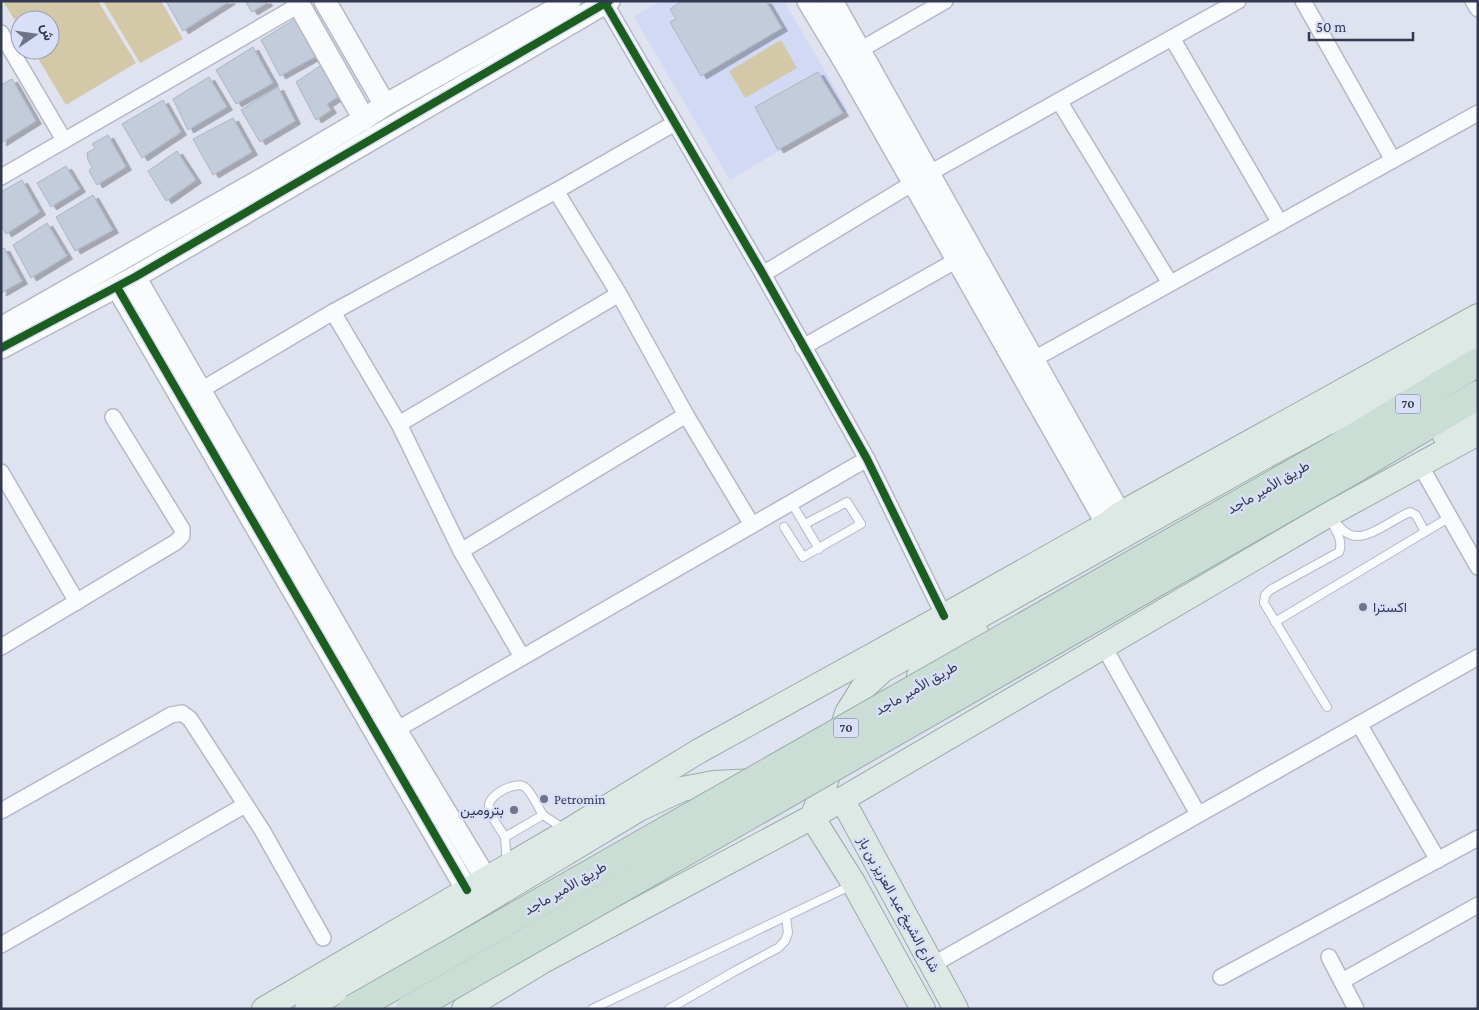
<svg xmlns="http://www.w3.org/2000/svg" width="1479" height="1010" font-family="'Crimson Pro',Vazirmatn,serif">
<defs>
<filter id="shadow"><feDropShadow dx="5.5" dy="3" stdDeviation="0" flood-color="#0004"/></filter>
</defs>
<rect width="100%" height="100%" fill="#dfe2ef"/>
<polygon fill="#d2d9f4" points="660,1 784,1 848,110 730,180 634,17"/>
<g fill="#d3c9a9">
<polygon points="3,1 98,1 136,63 66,105 33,50 50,50 50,20 20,20 20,29"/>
<polygon points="103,1 161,1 183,39 140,63"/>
<polygon points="781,40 797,68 745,98 729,71"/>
</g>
<g fill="#c3ccdb" stroke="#abb5c4" filter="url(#shadow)">
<polygon points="166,1 230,1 183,31"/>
<polygon points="245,1 266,1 267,3 252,12"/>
<polygon points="682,1 766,1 782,28 701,76 670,22 676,19 670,9"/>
<polygon points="297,18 320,54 280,76 261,40"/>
<polygon points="253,47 273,83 236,104 216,70"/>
<polygon points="326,62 342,94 327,104 331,110 316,120 296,82"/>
<polygon points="818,72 843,113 778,150 755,107"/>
<polygon points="209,77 227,107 188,130 173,99"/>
<polygon points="12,79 36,121 1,143 1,85"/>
<polygon points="278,87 295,121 260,142 241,110"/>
<polygon points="163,100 181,132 142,158 122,124"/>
<polygon points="233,118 252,152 213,175 193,139"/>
<polygon points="108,135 126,167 97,185 89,171 92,167 88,160 87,153 95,148 92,144"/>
<polygon points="177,151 196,180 166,201 148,171"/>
<polygon points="66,166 80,189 51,207 37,183"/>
<polygon points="22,180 40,212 6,234 1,225 1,192"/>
<polygon points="93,195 113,230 75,251 56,217"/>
<polygon points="47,223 67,256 31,278 13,245"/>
<polygon points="4,248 22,281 1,293 1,249"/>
</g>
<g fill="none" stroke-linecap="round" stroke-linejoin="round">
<g stroke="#b4b8c8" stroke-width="10">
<g id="lane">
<polyline points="791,502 819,549"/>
<path d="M 1333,520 C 1338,525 1344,533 1351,535 C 1368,541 1394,518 1410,512 L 1416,515 L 1425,532"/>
<polyline points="784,527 803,557 861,524 847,502 805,524"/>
<polyline points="1275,622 1450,517"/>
<path d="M 1327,707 L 1264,603 L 1265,595 L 1270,590 L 1339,552 C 1344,540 1334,528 1329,517"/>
<path d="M 505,837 C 500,828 489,816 489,805 C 489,795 517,779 526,788 C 533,795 538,807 543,815"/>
<polyline points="507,864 505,837 543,815 564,829"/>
<polyline points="592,1009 852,885"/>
<polyline points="669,1009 735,971 778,948 785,941 788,933 786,917"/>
</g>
</g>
<g stroke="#b4b8c8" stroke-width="18">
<g id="street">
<polyline points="1303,1 1393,160"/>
<polyline points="1473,1 1478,9"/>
<polyline points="605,3 763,274 867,459 944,616"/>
<polyline points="1,33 64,140"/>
<polyline points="1172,38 1280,223"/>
<polyline points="854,56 860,50 945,1"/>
<polyline points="1059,101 1170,283"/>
<polyline points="928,174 1238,1"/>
<polyline points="1,177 299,5"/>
<polyline points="556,191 619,294 686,415 752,525"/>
<polyline points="763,274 913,183"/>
<polyline points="333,312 399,424 461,551 522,657"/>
<polyline points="803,347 957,260"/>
<polyline points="1034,359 1478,113"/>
<polyline points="201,390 333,312 556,191 675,123"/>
<polyline points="399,424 619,294"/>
<polyline points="1420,465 1478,567"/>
<polyline points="1,472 77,602"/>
<polyline points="461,551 686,415"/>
<polyline points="1,647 176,542 182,536 182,529 113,417"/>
<polyline points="1104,647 1198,814"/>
<polyline points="1359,724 1438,860"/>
<polyline points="396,730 867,459"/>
<polyline points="1,811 171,715 182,713 190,719 262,830 323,938"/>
<polyline points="1,945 245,805"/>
<polyline points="1329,957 1356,1009"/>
<polyline points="932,965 1478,657"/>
<polyline points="1221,977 1478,838"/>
<polyline points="1342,981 1478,905"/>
</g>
</g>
<g stroke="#b4b8c8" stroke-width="24">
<g id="secondary">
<polyline points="297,1 364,119"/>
<polyline points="325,1 385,105"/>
<polyline points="808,1 846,64 1107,524"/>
<polyline points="832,1 1120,514"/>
<polyline points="135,277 396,730 486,879"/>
<polyline points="117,287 467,890"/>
<polyline points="1,328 264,178 364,119 385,105 570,1"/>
<polyline points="1,348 135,277 609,1"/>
</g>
</g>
<g stroke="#99ada9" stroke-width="26">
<g id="primary">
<polyline points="1445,436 1478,413"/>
<polyline points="919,676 976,632"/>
<polyline points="842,799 956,1009"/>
<polyline points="812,817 823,791 847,713 862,689 883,670 1271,453 1478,343"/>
<polyline points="812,817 854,884 923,1009"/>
<polyline points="264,1009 568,831 699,751 944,616 1107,524 1120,514 1478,316"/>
<polyline points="307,1009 639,809 682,789 714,783 755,781"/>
<polyline points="464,1009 543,961 812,817 1328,515 1478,433"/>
</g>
</g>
<g stroke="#99ada9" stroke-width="30">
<g id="highway">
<polyline points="1339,447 1478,362"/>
<polyline points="1354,469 1478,395"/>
</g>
</g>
<use href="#lane" stroke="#fafbfd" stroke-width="8"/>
<use href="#street" stroke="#fafbfd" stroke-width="15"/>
<use href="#secondary" stroke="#fafbfd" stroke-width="21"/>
<use href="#primary" stroke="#dee9e5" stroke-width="24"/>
<use href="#highway" stroke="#cbded6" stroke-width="28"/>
<g stroke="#99ada9" stroke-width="30" stroke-linecap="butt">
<g id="highway-bridge">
<polyline points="353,1009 1339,447"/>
<polyline points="410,1009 1354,469"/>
</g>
</g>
<use href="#highway-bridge" stroke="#cbded6" stroke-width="28"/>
<g stroke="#d8dff6" stroke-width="11">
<g id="cycleway">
<polyline points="605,3 763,274 867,459 944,616"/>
<polyline points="117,287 467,890"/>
<polyline points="1,348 135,277 609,1"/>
</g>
</g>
<use href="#cycleway" stroke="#1b5e20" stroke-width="8"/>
</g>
<g fill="#6f7488" stroke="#d8dff6" stroke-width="2">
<circle cx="1363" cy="607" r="5"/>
<circle cx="544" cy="799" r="5"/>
<circle cx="514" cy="810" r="5"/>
</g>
<g text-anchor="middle" stroke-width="5" stroke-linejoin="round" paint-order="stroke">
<g fill="#d8dff6" stroke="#646b82" stroke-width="1">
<rect x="1395.5" y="394.5" width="25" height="19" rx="4"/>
<rect x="833.5" y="718.5" width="25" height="19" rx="4"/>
</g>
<g font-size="12" font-weight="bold" fill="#333950">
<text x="1408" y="408">70</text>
<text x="846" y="732">70</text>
</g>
<g font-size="14" fill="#333950" stroke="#d8dff6">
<text transform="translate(1268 487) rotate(-30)" y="5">طريق الأمير ماجد</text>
<text transform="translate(916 688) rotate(-30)" y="5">طريق الأمير ماجد</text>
<text transform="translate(565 888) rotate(-30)" y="5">طريق الأمير ماجد</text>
<text transform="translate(899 904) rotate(61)" y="5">شارع الشيخ عبد العزيز بن باز</text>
</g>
<g font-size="14" fill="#333950" stroke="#d8dff6" text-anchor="start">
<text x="1373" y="612">اكسترا</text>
<text x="554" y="804">Petromin</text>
<text x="504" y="815" text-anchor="end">بترومين</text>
</g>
</g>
<rect width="1479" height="1010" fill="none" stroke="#333950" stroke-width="5"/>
<g transform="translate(35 35) rotate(77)"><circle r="24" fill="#d8dff6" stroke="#969db4"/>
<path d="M0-4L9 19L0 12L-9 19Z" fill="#6f7488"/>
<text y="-8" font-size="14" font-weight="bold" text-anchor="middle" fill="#333950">ش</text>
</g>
<path d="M1309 32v8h104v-8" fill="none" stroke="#333950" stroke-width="2.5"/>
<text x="1316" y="32" font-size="15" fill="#333950" stroke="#d8dff6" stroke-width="4" paint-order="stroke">50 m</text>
</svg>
